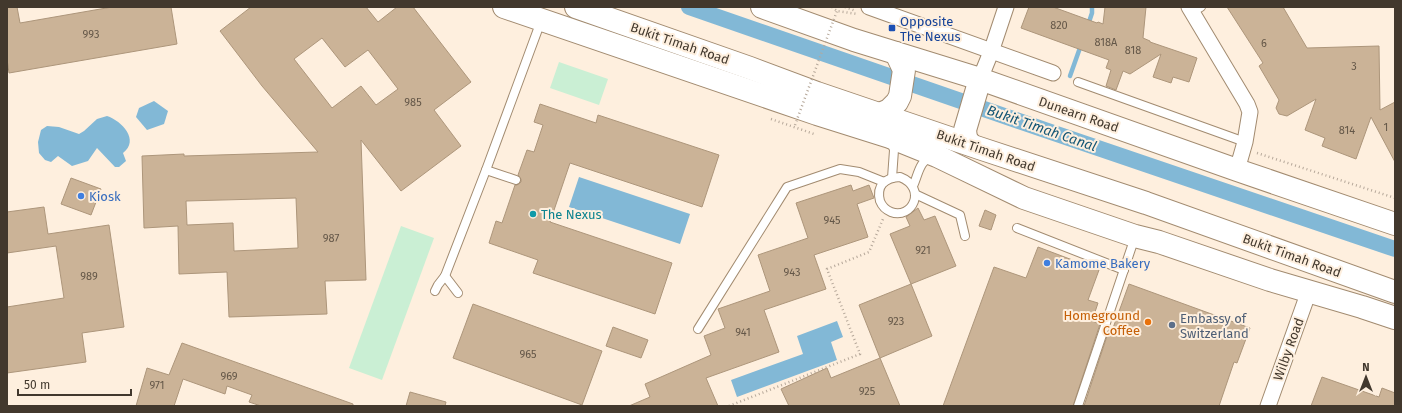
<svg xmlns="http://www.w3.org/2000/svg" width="1402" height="413" font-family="'Fira Sans',sans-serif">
<rect width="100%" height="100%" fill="#feefde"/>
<g fill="#caefd4">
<polygon points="559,62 608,79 599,105 550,88"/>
<polygon points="401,226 434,238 382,380 349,368"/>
</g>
<g fill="#82b8d6">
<polygon points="154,101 168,111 164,124 147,130 136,117 139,108"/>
<path d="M 107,116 C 122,121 140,140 123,153 L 126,161 L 119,167 L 115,167 L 97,148 L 88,161 L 72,166 L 58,156 L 51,162 L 45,160 L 39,153 L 38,142 L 41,130 L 47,126 L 59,127 L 79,134 L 84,131 L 97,119 Z"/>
<polygon points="579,177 690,214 680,244 569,207"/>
<polygon points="837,321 843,337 831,342 837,360 737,397 731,380 803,354 797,336"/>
</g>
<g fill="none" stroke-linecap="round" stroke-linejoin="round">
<g stroke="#82b8d6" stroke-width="4.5">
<polyline points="1088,25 1092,13 1092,7"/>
<polyline points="1070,76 1081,45"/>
</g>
<polyline stroke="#82b8d6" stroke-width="16" points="689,7 1045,130 1395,249"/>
</g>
<g fill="#cbb397" stroke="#ad967b" fill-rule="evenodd">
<polygon points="7,7 17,7 20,23 112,7 171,7 177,44 9,73 7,59"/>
<path d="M 251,7 L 366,7 L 378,22 L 397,7 L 413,7 L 471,82 L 434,110 L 461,146 L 401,191 L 361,140 L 366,280 L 325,281 L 327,314 L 229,317 L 227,272 L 179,274 L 178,226 L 144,228 L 142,156 L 184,154 L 184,156 L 318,152 L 262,86 L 220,31 ZM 322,38 L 345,67 L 368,50 L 398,89 L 376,105 L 361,86 L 332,108 L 294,59 ZM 296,198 L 298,248 L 234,251 L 233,223 L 187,225 L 186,201 Z"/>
<polygon points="1029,7 1053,7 1097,23 1098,22 1103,24 1105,7 1146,7 1143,38 1150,41 1150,42 1197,58 1189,82 1173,77 1171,83 1153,77 1161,54 1130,74 1123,71 1116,90 1106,86 1111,70 1106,68 1109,60 1021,28"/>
<polygon points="1227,7 1283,7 1307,48 1379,46 1380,110 1395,102 1395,162 1371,117 1356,159 1322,146 1325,138 1305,130 1316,99 1287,116 1279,114 1276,108 1279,100 1259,66 1263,63"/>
<polygon points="540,104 596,123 598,115 719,155 702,207 570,163 550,222 672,263 655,314 533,273 538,260 489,243 496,221 502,223 515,185 517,185 521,182 521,179 518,175 527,150 534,152 543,125 534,122"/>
<polygon points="71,178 101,189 91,215 61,204"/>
<polygon points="851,185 853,191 869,185 874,198 857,204 868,237 814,255 826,289 764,310 779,352 706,378 718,406 629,406 650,397 645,384 711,355 704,336 725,328 718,309 770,291 758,255 808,238 796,203"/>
<polygon points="44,207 48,234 109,225 124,327 82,333 86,362 7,373 7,307 64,298 56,246 7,253 7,212"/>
<polygon points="918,208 924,220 935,216 956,266 911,284 890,234 910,226 906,217"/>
<polygon points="985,210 996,215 991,230 979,226"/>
<polygon points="1038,247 1099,270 1088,300 1098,303 1092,321 1100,324 1073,406 943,406 994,267 1026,278"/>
<polygon points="911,284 932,336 880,358 859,305"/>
<polygon points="1129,284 1250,328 1237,363 1234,362 1219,406 1084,406 1110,327 1113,328"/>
<polygon points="473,304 602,351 582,405 453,358"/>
<polygon points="613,327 648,340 641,358 606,346"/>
<polygon points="182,343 353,404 353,406 261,406 249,402 252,395 227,386 225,394 183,379 174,406 136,406 147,368 169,375"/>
<polygon points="880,358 900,406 789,406 781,389 827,368 831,378"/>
<polygon points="1322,377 1379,397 1382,388 1395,393 1395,406 1311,406"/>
<polygon points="410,392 446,402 445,406 406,406"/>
</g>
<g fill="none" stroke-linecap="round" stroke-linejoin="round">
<g stroke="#a28b70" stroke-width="10">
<g id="lane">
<polyline points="1192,12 1201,7"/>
<polyline points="1078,82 1245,142"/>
<polyline points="891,141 894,150 892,178"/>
<polyline points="486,170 516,180"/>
<path d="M 900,177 C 928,188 912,220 891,212 C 886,210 882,206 880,201 C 876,185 885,178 900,177 Z"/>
<path d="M 913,186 C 918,176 919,160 932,157"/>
<polyline points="915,194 960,215 965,236"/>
<polyline points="1017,228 1124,270"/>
<polyline points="445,276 458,293"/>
<polyline points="435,291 438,285 445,276 486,170 541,21"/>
<polyline points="698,329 787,187 840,169 859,172 884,182"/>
<polyline points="1078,406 1135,237"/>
</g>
</g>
<g stroke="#a28b70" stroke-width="17">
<g id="street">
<polyline points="869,7 1053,73"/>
<polyline points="1189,7 1247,104 1250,112 1245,142 1237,170"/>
<polyline points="980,79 991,52 1006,7"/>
<polyline points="1268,406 1309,291"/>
</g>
</g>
<g stroke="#a28b70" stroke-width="24">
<g id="highway">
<polyline points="504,7 817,114 890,137 937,156 1024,198 1135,236 1159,242 1270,280 1362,307 1395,318"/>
<polyline points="576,7 750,68 817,93 979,148 1146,203 1395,292"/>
<polyline points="762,7 854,40 980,79 1237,170 1395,224"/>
<polyline points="880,114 889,110 897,102 900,96 904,70 896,53"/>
<polyline points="970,144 966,138 965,130 980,79"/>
</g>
</g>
<g stroke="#b6a89a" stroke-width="2.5" stroke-dasharray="1 3" stroke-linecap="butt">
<polyline points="832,7 837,11 857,14"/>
<polyline points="845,7 856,11"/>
<polyline points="771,119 814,134"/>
<polyline points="1257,153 1395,198"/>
<polyline points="729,406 860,354 827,269 869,252 883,219"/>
</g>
<use href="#lane" stroke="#fff" stroke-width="8"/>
<use href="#street" stroke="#fff" stroke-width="15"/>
<use href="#highway" stroke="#fff" stroke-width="22"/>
<polyline stroke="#b6a89a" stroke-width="2.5" stroke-dasharray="1 3" stroke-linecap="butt" points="795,125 837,11"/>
</g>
<rect fill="#1a4fb4" stroke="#feefde" stroke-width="1.5" x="888" y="24" width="8" height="8" rx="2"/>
<g fill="#3f7fe0" stroke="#feefde" stroke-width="1.5">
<circle cx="81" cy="196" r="4"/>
<circle cx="1047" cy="263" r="4"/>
</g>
<circle fill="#0f9aa8" stroke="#feefde" stroke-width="1.5" cx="533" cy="214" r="4"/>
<circle fill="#e8710a" stroke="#feefde" stroke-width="1.5" cx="1148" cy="322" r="4"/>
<circle fill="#5c6f8a" stroke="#feefde" stroke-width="1.5" cx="1172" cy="325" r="4"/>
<g text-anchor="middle" stroke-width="4" stroke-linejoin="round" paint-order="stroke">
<g font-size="11" fill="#645748">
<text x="1059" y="29">820</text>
<text x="91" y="38">993</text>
<text x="1106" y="46">818A</text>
<text x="1264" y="47">6</text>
<text x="1133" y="54">818</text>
<text x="1354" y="70">3</text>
<text x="413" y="106">985</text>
<text x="1386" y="131">1</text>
<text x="1347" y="134">814</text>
<text x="832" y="224">945</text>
<text x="331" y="242">987</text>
<text x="923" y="254">921</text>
<text x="792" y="276">943</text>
<text x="89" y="280">989</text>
<text x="896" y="325">923</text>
<text x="743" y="336">941</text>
<text x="528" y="358">965</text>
<text x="229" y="380">969</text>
<text x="157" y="389">971</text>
<text x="867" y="395">925</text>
</g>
<g font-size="13" fill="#164399" stroke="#feefde" text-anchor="start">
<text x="900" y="26">Opposite<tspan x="900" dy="15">The Nexus</tspan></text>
</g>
<g font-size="13" fill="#42382d" stroke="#feefde">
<text transform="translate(680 43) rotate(19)" y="5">Bukit Timah Road</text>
<text transform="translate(1079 114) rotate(19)" y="5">Dunearn Road</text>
<text transform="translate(986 150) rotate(19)" y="5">Bukit Timah Road</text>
<text transform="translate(1292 255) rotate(20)" y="5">Bukit Timah Road</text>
<text transform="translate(1288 349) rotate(-70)" y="5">Wilby Road</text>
</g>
<g font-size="13" fill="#366cbe" stroke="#feefde" text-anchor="start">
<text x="89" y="201">Kiosk</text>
<text x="1055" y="268">Kamome Bakery</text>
</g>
<g font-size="13" fill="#0d838f" stroke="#feefde" text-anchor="start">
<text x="541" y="219">The Nexus</text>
</g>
<g font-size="13" fill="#c56008" stroke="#feefde" text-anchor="end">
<text x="1140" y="320">Homeground<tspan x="1140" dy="15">Coffee</tspan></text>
</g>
<g font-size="13" fill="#4e5e75" stroke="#feefde" text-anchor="start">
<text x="1180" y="323">Embassy of<tspan x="1180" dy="15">Switzerland</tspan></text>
</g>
<g font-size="14" font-style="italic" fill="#135675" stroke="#feefde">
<text transform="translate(1042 128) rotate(19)" y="5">Bukit Timah Canal</text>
</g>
</g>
<rect width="1402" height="413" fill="none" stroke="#42382d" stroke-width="16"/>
<g transform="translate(1366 377)" stroke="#feefde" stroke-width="3" paint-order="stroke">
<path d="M0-3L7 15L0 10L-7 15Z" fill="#42382d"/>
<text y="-6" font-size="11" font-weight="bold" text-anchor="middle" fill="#42382d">N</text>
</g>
<path d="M18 389v6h113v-6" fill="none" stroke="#42382d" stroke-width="2"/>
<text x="24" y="389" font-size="12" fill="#42382d" stroke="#feefde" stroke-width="3" paint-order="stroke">50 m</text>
</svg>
